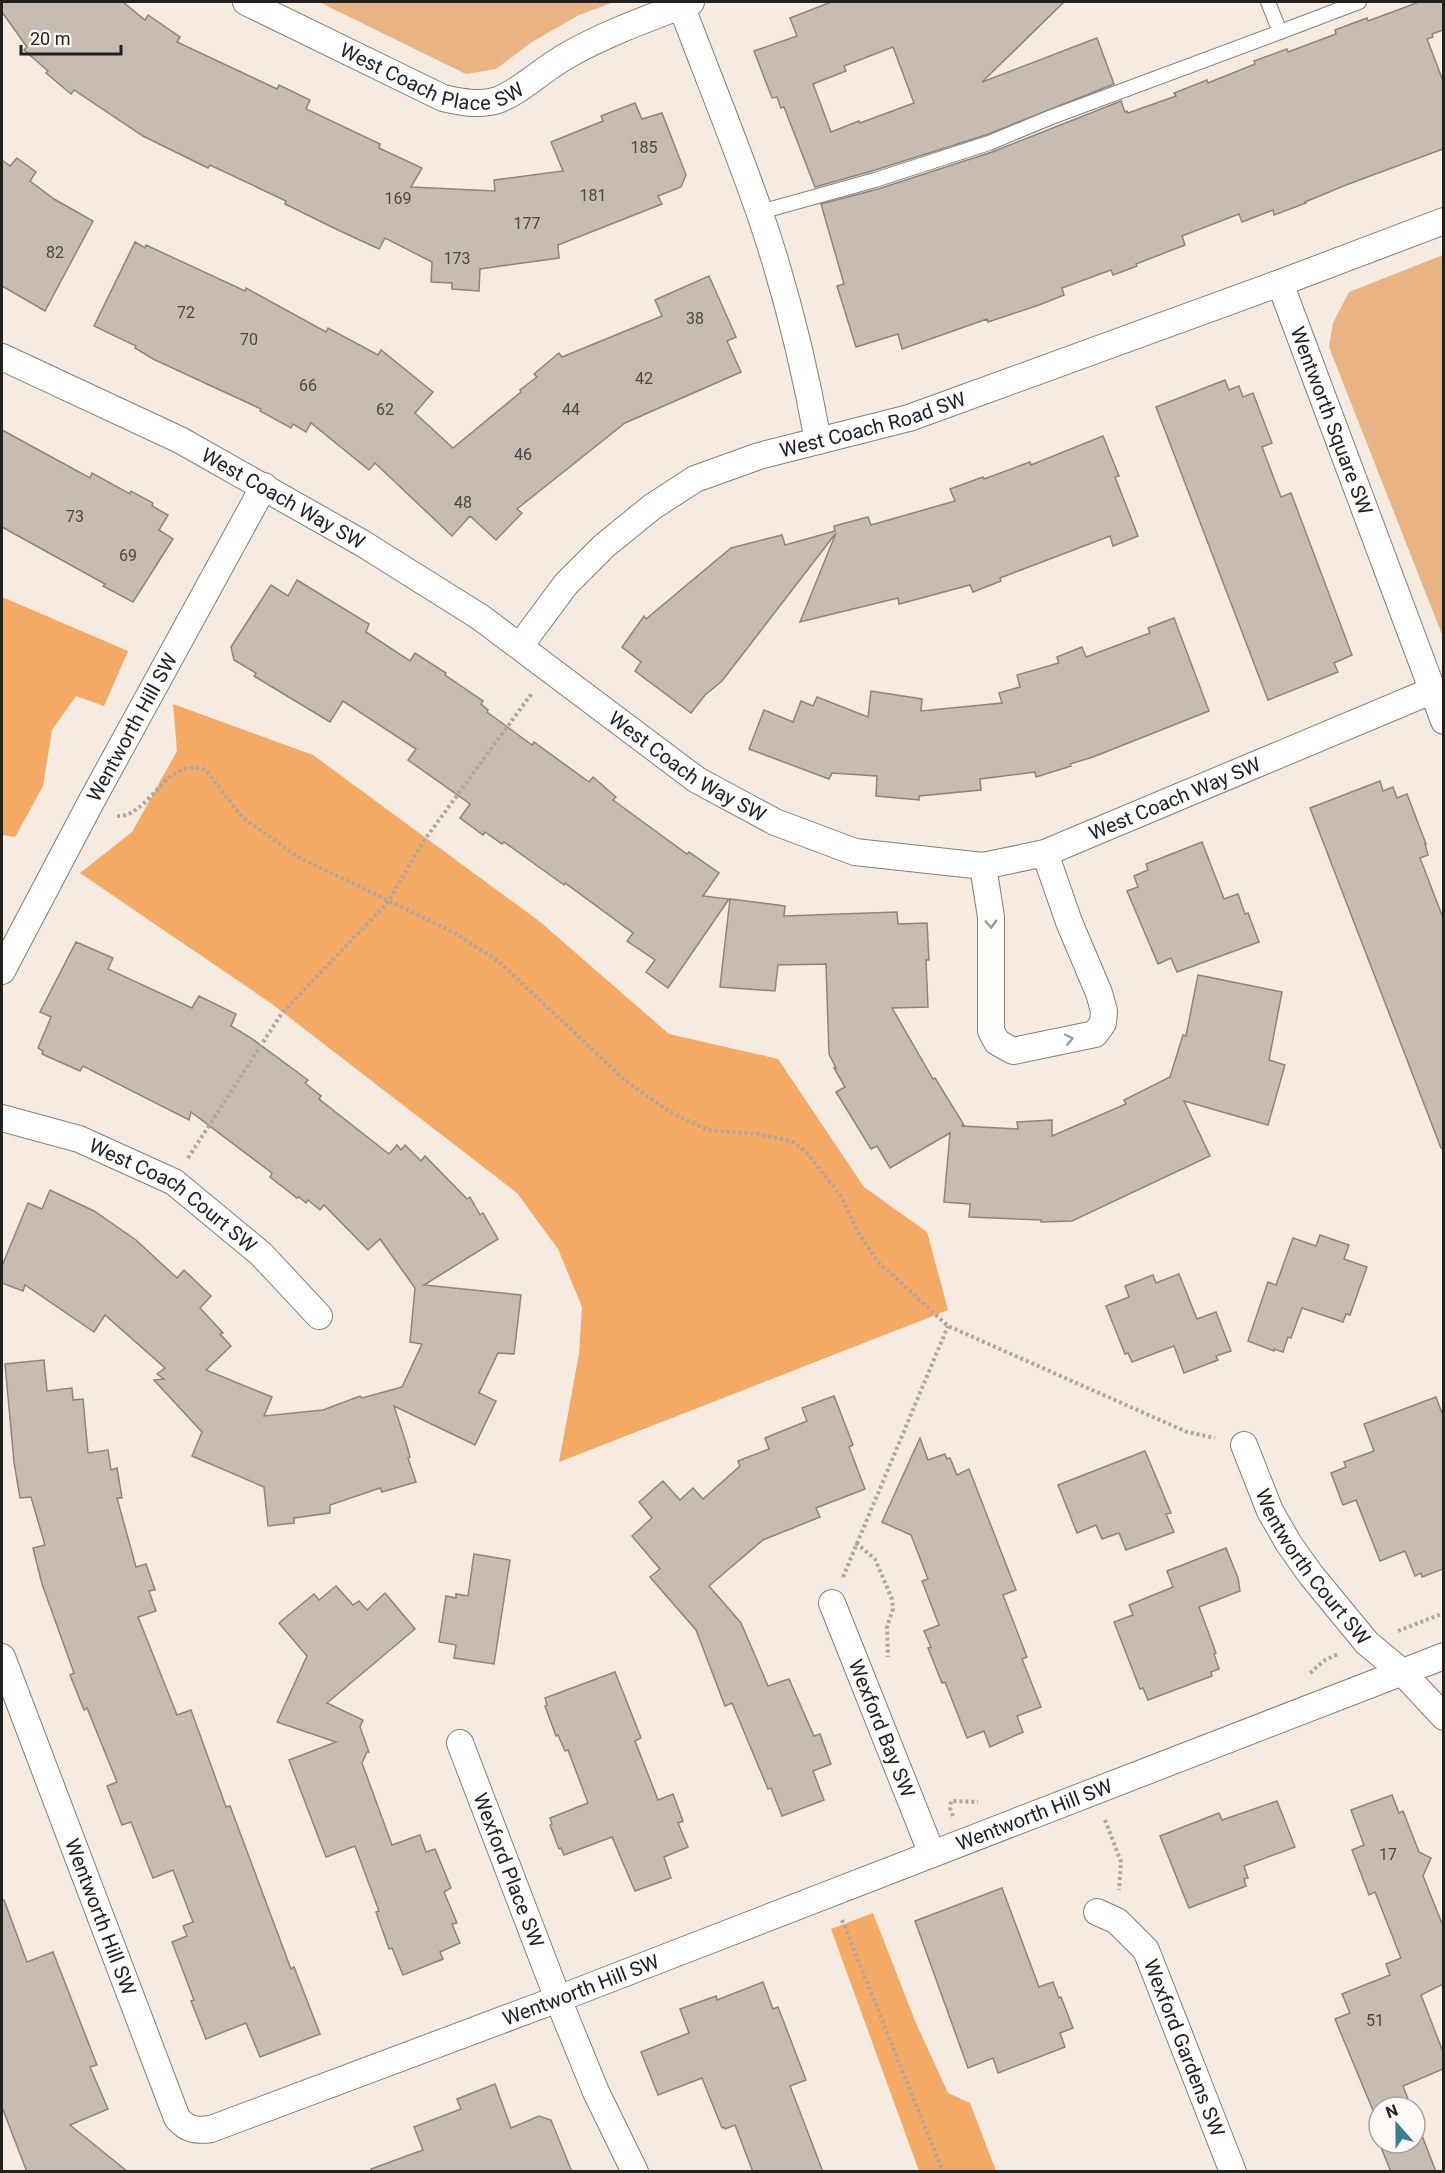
<svg xmlns="http://www.w3.org/2000/svg" width="1445" height="2173" font-family="Roboto,sans-serif">
<rect width="100%" height="100%" fill="#f6ebe1"/>
<g fill="#eab383">
<polygon points="319,2 614,2 579,15 532,42 496,69 466,74"/>
<polygon points="1443,255 1443,637 1329,347 1333,323 1349,292"/>
</g>
<g fill="#f4a964">
<polygon points="2,597 128,651 104,706 76,696 52,730 43,786 15,837 2,835"/>
<polygon points="173,704 313,755 539,921 669,1034 778,1059 864,1187 927,1232 948,1310 559,1462 579,1354 582,1307 558,1249 517,1193 272,1004 80,873 132,832 177,751"/>
<polygon points="873,1913 915,2021 948,2093 970,2103 996,2171 919,2171 831,1929"/>
</g>
<g fill="#c7bcb2" stroke="#8f847b" stroke-width="1.5" fill-rule="evenodd">
<polygon points="2,2 123,2 145,20 148,15 180,37 177,42 277,89 279,85 310,100 306,109 380,144 379,148 422,168 411,187 495,191 494,180 563,171 551,142 603,121 601,116 635,103 642,119 662,113 686,175 681,187 658,196 662,204 558,245 559,258 480,269 479,291 452,289 452,283 431,282 432,262 385,238 379,249 338,230 285,204 286,201 210,165 208,168 143,136 74,90 71,94 46,73 48,71 24,50 27,47 2,12"/>
<path d="M 831,2 L 1064,2 L 982,82 L 1097,38 L 1114,84 L 986,135 L 872,171 L 815,187 L 784,107 L 781,108 L 777,97 L 772,98 L 754,51 L 797,36 L 790,18 ZM 893,47 L 914,103 L 860,123 L 859,121 L 831,132 L 813,84 L 846,71 L 844,66 Z"/>
<polygon points="1419,2 1443,2 1443,30 1432,34 1433,37 1427,39 1443,81 1443,149 1346,185 1305,202 1306,203 1274,215 1273,210 1242,222 1239,214 1182,236 1185,245 1136,264 1137,266 1113,275 1111,270 1062,288 1064,295 1039,305 988,322 987,319 902,349 898,334 856,347 837,286 844,284 821,204 878,189 992,152 1121,101 1125,112 1127,111 1128,113 1176,96 1174,93 1207,80 1208,83 1255,64 1254,61 1287,49 1288,52 1336,34 1335,30 1367,18 1368,21"/>
<polygon points="17,158 36,172 30,181 54,199 93,221 45,311 2,286 2,160 10,166"/>
<polygon points="135,242 145,248 146,245 245,291 246,288 326,332 328,328 378,355 381,350 433,392 415,413 453,448 521,392 520,390 537,377 534,374 559,353 562,357 662,316 655,300 709,276 736,337 727,341 741,372 625,423 517,509 522,513 496,540 470,516 452,536 375,463 369,470 311,423 306,432 293,424 291,428 260,411 261,409 153,359 135,348 136,346 94,326"/>
<polygon points="1225,380 1229,390 1239,386 1243,397 1253,393 1272,443 1262,447 1281,497 1291,493 1352,655 1334,663 1338,672 1268,700 1156,407"/>
<polygon points="2,430 90,478 92,473 130,494 131,491 153,503 152,506 168,515 159,530 173,539 133,602 103,586 105,584 2,527"/>
<polygon points="1103,436 1119,476 1115,477 1138,536 1113,546 1110,536 1000,578 1001,581 973,592 970,585 899,604 898,598 800,622 836,533 722,681 705,695 691,713 635,671 641,662 622,647 644,616 646,619 731,548 782,535 785,545 835,531 834,526 868,517 871,525 955,501 950,489 983,477 984,479 1030,462 1031,465"/>
<polygon points="297,580 369,624 366,632 410,661 415,653 446,673 445,675 483,701 481,704 488,710 487,712 532,745 534,742 589,782 593,777 616,797 613,800 687,854 689,852 719,873 703,896 729,899 668,988 646,972 655,960 627,941 633,933 565,883 564,885 504,842 502,844 485,832 483,835 460,818 470,804 408,760 416,749 343,701 330,722 254,676 256,673 234,660 231,647 271,585 288,596"/>
<polygon points="1174,618 1209,711 1093,757 1070,764 1071,766 1036,777 1035,772 980,779 981,790 919,796 919,800 876,796 877,776 832,773 829,779 749,749 764,710 793,722 801,701 813,706 817,697 868,717 871,691 922,699 921,711 1002,703 999,693 1020,687 1017,675 1059,663 1057,657 1082,647 1086,657 1150,633 1148,628"/>
<polygon points="1380,781 1383,791 1393,787 1397,798 1407,794 1426,844 1425,844 1428,855 1420,858 1443,918 1443,1148 1441,1148 1310,808"/>
<polygon points="1202,842 1224,899 1238,894 1245,914 1248,913 1259,942 1177,972 1171,958 1158,964 1127,891 1138,887 1134,876 1148,870 1146,864"/>
<polygon points="730,899 785,906 784,916 897,912 898,924 927,923 929,960 926,960 928,1007 892,1008 933,1079 935,1078 964,1125 961,1126 1018,1129 1017,1122 1052,1120 1052,1136 1126,1104 1124,1100 1170,1077 1183,1035 1186,1036 1198,975 1282,992 1269,1060 1285,1065 1268,1125 1184,1101 1210,1156 1072,1221 1041,1222 1041,1220 969,1217 970,1204 944,1202 950,1133 890,1168 877,1146 871,1149 836,1092 845,1087 834,1068 836,1068 829,1054 826,964 778,965 775,991 720,987"/>
<polygon points="76,942 113,958 108,969 192,1008 199,996 236,1014 231,1026 251,1038 308,1080 305,1083 321,1096 319,1099 389,1154 397,1145 401,1150 405,1145 421,1161 425,1156 467,1199 470,1197 480,1215 483,1213 498,1239 424,1285 521,1295 514,1354 498,1353 479,1393 496,1401 475,1445 394,1406 407,1446 410,1457 408,1458 416,1482 382,1492 380,1488 330,1505 330,1513 294,1518 294,1523 268,1526 264,1487 192,1456 202,1432 154,1380 164,1379 157,1374 165,1368 105,1315 94,1332 25,1285 23,1291 2,1283 2,1266 28,1203 42,1209 50,1190 94,1211 136,1240 177,1278 184,1270 211,1296 200,1308 223,1333 220,1334 231,1346 206,1370 272,1397 264,1416 323,1410 360,1396 362,1398 402,1387 422,1344 410,1342 415,1288 380,1239 368,1250 324,1205 320,1210 308,1200 306,1203 299,1197 297,1198 270,1177 272,1173 191,1112 189,1120 83,1066 80,1071 42,1054 43,1051 38,1048 51,1017 40,1012"/>
<polygon points="1320,1235 1349,1245 1344,1259 1367,1267 1350,1315 1346,1314 1343,1322 1302,1308 1291,1338 1288,1337 1283,1352 1274,1349 1274,1351 1248,1341 1268,1282 1276,1285 1293,1238 1316,1246"/>
<polygon points="1179,1274 1197,1319 1216,1312 1231,1351 1216,1356 1218,1360 1184,1373 1174,1346 1132,1362 1128,1353 1125,1354 1106,1306 1129,1297 1125,1286 1153,1275 1156,1283"/>
<polygon points="44,1360 47,1391 72,1388 73,1400 83,1399 88,1453 108,1450 111,1470 117,1468 122,1498 117,1498 136,1567 146,1564 155,1590 149,1591 156,1611 138,1617 177,1715 191,1710 226,1807 230,1806 291,1969 294,1967 320,2034 260,2057 246,2023 206,2039 191,2001 194,2000 172,1942 187,1936 183,1926 193,1922 173,1870 153,1878 131,1822 122,1825 107,1786 117,1782 87,1708 84,1710 70,1675 74,1673 42,1584 33,1548 45,1545 31,1497 20,1498 14,1462 5,1364"/>
<polygon points="834,1396 853,1445 849,1447 865,1489 816,1508 820,1517 763,1540 709,1586 741,1623 768,1686 789,1679 814,1736 820,1734 831,1764 813,1771 824,1800 782,1816 771,1788 768,1789 732,1703 725,1706 696,1630 650,1577 660,1569 632,1536 652,1518 639,1502 663,1481 680,1500 693,1488 703,1499 740,1466 738,1461 769,1449 765,1438 807,1421 802,1408"/>
<polygon points="1436,1397 1443,1416 1443,1569 1422,1577 1421,1573 1415,1576 1405,1551 1380,1561 1356,1500 1343,1505 1331,1473 1346,1467 1344,1462 1374,1451 1364,1424"/>
<polygon points="920,1438 928,1460 945,1454 947,1459 950,1458 957,1475 969,1469 1016,1590 1003,1595 1027,1657 1022,1659 1041,1707 1017,1716 1023,1732 990,1747 984,1731 967,1738 945,1682 942,1683 928,1648 931,1647 924,1631 939,1625 922,1581 928,1579 911,1535 882,1522"/>
<polygon points="1145,1451 1171,1513 1166,1514 1174,1532 1126,1550 1119,1533 1102,1539 1096,1525 1077,1533 1058,1485"/>
<polygon points="1226,1548 1238,1578 1240,1591 1199,1607 1216,1653 1214,1654 1219,1669 1211,1672 1212,1676 1148,1700 1143,1688 1140,1689 1114,1622 1133,1615 1129,1605 1173,1587 1167,1571"/>
<polygon points="474,1554 510,1560 494,1664 454,1658 456,1645 439,1642 446,1596 456,1598 456,1594 468,1596"/>
<polygon points="336,1586 353,1605 359,1601 367,1610 385,1593 415,1629 327,1703 363,1720 360,1727 369,1752 367,1752 362,1763 392,1845 420,1835 426,1852 435,1849 451,1888 444,1892 457,1923 452,1924 460,1943 440,1952 443,1959 403,1975 392,1948 389,1949 376,1912 379,1911 355,1846 326,1857 289,1760 336,1742 277,1722 307,1656 279,1623 314,1594 319,1600"/>
<polygon points="615,1672 641,1738 635,1741 658,1800 673,1794 683,1821 678,1823 688,1847 664,1857 671,1878 635,1891 612,1837 564,1855 561,1848 559,1849 550,1825 552,1824 550,1818 588,1803 568,1750 565,1751 558,1735 556,1736 545,1706 547,1705 545,1698"/>
<polygon points="1392,1795 1399,1813 1403,1811 1419,1852 1431,1858 1423,1876 1443,1926 1443,1984 1421,1995 1443,2052 1443,2069 1403,2086 1411,2107 1379,2107 1379,2125 1335,2019 1350,2013 1342,1994 1390,1975 1386,1964 1401,1958 1375,1892 1369,1895 1352,1850 1364,1845 1351,1810"/>
<polygon points="1277,1801 1295,1847 1244,1866 1248,1878 1244,1879 1246,1886 1189,1908 1160,1836 1219,1813 1222,1820"/>
<polygon points="1002,1888 1039,1987 1053,1982 1059,1998 1061,1997 1073,2028 1060,2033 1065,2047 998,2073 993,2058 968,2068 915,1921"/>
<polygon points="4,1900 27,1962 53,1952 97,2065 90,2067 108,2109 70,2125 128,2172 27,2172 2,2107 2,1901"/>
<polygon points="763,1982 773,2009 778,2007 806,2080 790,2086 823,2172 753,2172 735,2125 725,2129 724,2127 722,2128 702,2078 658,2095 641,2052 689,2033 680,2009 716,1996 717,2000"/>
<polygon points="495,2084 511,2128 539,2116 551,2120 572,2172 372,2172 371,2169 423,2150 414,2127 461,2109 457,2099"/>
<polygon points="1415,2117 1436,2172 1391,2172 1380,2145 1386,2143 1415,2143"/>
</g>
<g fill="none" stroke-linecap="round" stroke-linejoin="round">
<g stroke="#877d74" stroke-width="16">
<g id="service">
<polyline points="1280,32 1359,2"/>
<polyline points="760,212 875,180 989,143 1049,118 1280,32 1268,2"/>
</g>
</g>
<g stroke="#877d74" stroke-width="28">
<g id="minor">
<path id="s1" d="M 246,2 L 443,98 C 460,102 480,106 498,100 C 523,90 544,68 568,55 C 607,33 649,18 691,2"/>
<path d="M 681,5 C 707,74 735,142 759,211 C 785,286 804,363 818,441"/>
<path id="s2" d="M 1280,283 L 1444,721"/>
<path id="s3" d="M 2,357 L 180,440 L 362,543 L 480,617 L 697,780 L 775,822 L 855,852 L 983,866 L 1045,853 L 1431,691"/>
<path id="s4" d="M 520,646 L 566,584 L 604,546 L 652,507 L 695,479 L 759,456 L 909,418 L 1280,283 L 1444,221"/>
<polyline points="983,866 991,917 991,1031 997,1042 1013,1051 1095,1034 1103,1023 1104,1011 1099,993 1069,922 1045,853"/>
<path id="s5" d="M 2,971 L 91,802 L 264,486"/>
<path id="s6" d="M 2,1118 L 79,1139 L 174,1182 L 261,1254 L 319,1316"/>
<path id="s7" d="M 1244,1445 L 1270,1511 L 1289,1544 L 1311,1575 L 1367,1643 L 1402,1672 L 1444,1717"/>
<path id="s8" d="M 832,1603 L 932,1854"/>
<path id="s9" d="M 2,1657 L 177,2118 C 187,2130 196,2131 211,2129 L 558,1999 L 1444,1656"/>
<path id="s10" d="M 460,1743 L 558,1999 L 596,2092 L 635,2172"/>
<path id="s11" d="M 1097,1912 L 1117,1921 L 1146,1950 L 1233,2172"/>
</g>
</g>
<g stroke="#afa79f" stroke-width="4" stroke-dasharray="3 3" stroke-linecap="butt">
<path d="M 117,816 C 150,818 166,754 206,770 L 242,817 L 298,857 L 453,932 L 498,961 L 626,1081 L 670,1112 L 708,1130 L 759,1134 L 793,1142 L 806,1152 L 841,1196 L 858,1232 L 877,1261 L 948,1326 L 1187,1432 L 1215,1438"/>
<polyline points="188,1158 282,1013 388,902 423,842 532,693"/>
<polyline points="856,1543 875,1559 892,1599 893,1609 887,1627 888,1657"/>
<polyline points="843,1577 948,1326"/>
<polyline points="1398,1631 1444,1613"/>
<polyline points="1310,1673 1325,1660 1338,1654"/>
<polyline points="953,1816 950,1808 951,1801 978,1802"/>
<polyline points="1105,1820 1121,1862 1119,1890"/>
<polyline points="842,1920 943,2172"/>
</g>
<use href="#service" stroke="#fff" stroke-width="14"/>
<use href="#minor" stroke="#fff" stroke-width="26"/>
</g>
<defs><path id="oneway-chevron" d="M-2-3.5L2.5 0L-2 3.5" fill="none" stroke-width="1.6" stroke-linecap="round" stroke-linejoin="round" transform="scale(1.5)"/></defs>
<g stroke="#9c9b99">
<use href="#oneway-chevron" transform="translate(991 924) rotate(87)"/>
<use href="#oneway-chevron" transform="translate(1069 1039) rotate(-12)"/>
</g>
<g text-anchor="middle" stroke-width="4.5" stroke-linejoin="round" paint-order="stroke">
<g font-size="16" fill="#4d4742">
<text x="644" y="153">185</text>
<text x="593" y="201">181</text>
<text x="398" y="204">169</text>
<text x="527" y="229">177</text>
<text x="55" y="258">82</text>
<text x="457" y="264">173</text>
<text x="186" y="318">72</text>
<text x="695" y="324">38</text>
<text x="249" y="345">70</text>
<text x="644" y="384">42</text>
<text x="308" y="391">66</text>
<text x="385" y="415">62</text>
<text x="571" y="415">44</text>
<text x="523" y="460">46</text>
<text x="463" y="508">48</text>
<text x="75" y="522">73</text>
<text x="128" y="561">69</text>
<text x="1388" y="1860">17</text>
<text x="1375" y="2026">51</text>
</g>
<g font-size="20" fill="#24201c" stroke="#fef9f6">
<text dy="7" stroke="none"><textPath href="#s1" startOffset="204">West Coach Place SW</textPath></text>
<text dy="7" stroke="none"><textPath href="#s2" startOffset="147">Wentworth Square SW</textPath></text>
<text dy="7" stroke="none"><textPath href="#s4" startOffset="430">West Coach Road SW</textPath></text>
<text dy="7" stroke="none"><textPath href="#s3" startOffset="315">West Coach Way SW</textPath></text>
<text dy="7" stroke="none"><textPath href="#s5" startOffset="276">Wentworth Hill SW</textPath></text>
<text dy="7" stroke="none"><textPath href="#s3" startOffset="801">West Coach Way SW</textPath></text>
<text dy="7" stroke="none"><textPath href="#s3" startOffset="1323">West Coach Way SW</textPath></text>
<text dy="7" stroke="none"><textPath href="#s6" startOffset="190">West Coach Court SW</textPath></text>
<text dy="7" stroke="none"><textPath href="#s7" startOffset="141">Wentworth Court SW</textPath></text>
<text dy="7" stroke="none"><textPath href="#s8" startOffset="135">Wexford Bay SW</textPath></text>
<text dy="7" stroke="none"><textPath href="#s9" startOffset="1412">Wentworth Hill SW</textPath></text>
<text dy="7" stroke="none"><textPath href="#s10" startOffset="136">Wexford Place SW</textPath></text>
<text dy="7" stroke="none"><textPath href="#s9" startOffset="278">Wentworth Hill SW</textPath></text>
<text dy="7" stroke="none"><textPath href="#s9" startOffset="926">Wentworth Hill SW</textPath></text>
<text dy="7" stroke="none"><textPath href="#s11" startOffset="168">Wexford Gardens SW</textPath></text>
</g>
</g>
<rect width="1445" height="2173" fill="none" stroke="#24201c" stroke-width="6"/>
<g transform="translate(1397 2125) rotate(339)"><circle r="28" fill="#fef9f6" stroke="#a7a29f" stroke-width="1.5"/>
<path d="M0-4.5L10 22L0 15L-10 22Z" fill="#3a7f8c"/>
<text y="-9" font-size="16" font-weight="bold" text-anchor="middle" fill="#24201c">N</text>
</g>
<path d="M21 45v9h100v-9" fill="none" stroke="#24201c" stroke-width="3"/>
<text x="30" y="45" font-size="18" fill="#24201c" stroke="#fef9f6" stroke-width="4.5" paint-order="stroke">20 m</text>
</svg>
